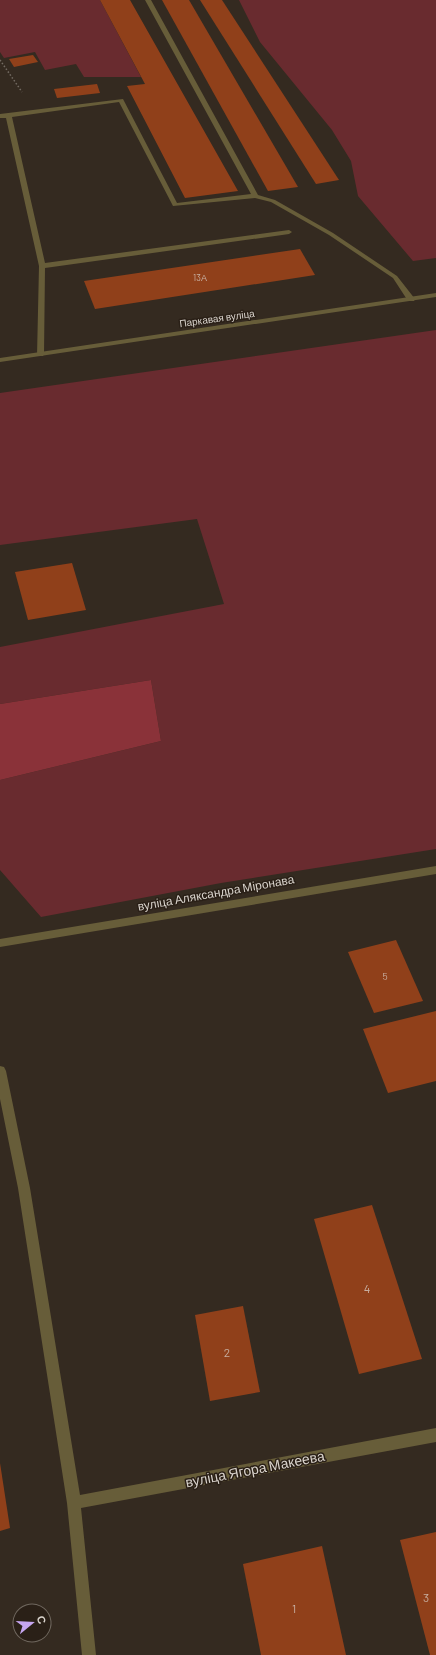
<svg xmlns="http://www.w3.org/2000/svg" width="436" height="1655" font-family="Barlow,sans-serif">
<rect width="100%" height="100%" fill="#342a20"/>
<g fill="#692b2f">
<polygon points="0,0 100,0 141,77 84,77 76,64 45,70 35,52 4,58 0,52"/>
<polygon points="239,0 436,0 436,258 413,261 358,196 351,161 332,130 260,42"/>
<polygon points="436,330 436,849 221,883 41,917 0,870 0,780 161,741 151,680 0,704 0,647 224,604 197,519 0,545 0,393"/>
</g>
<polygon fill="#8a3239" points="151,680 161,741 0,780 0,704"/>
<g fill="#90401a">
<polygon points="100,0 130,0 238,191 185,198 127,86 145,84"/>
<polygon points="162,0 189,0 298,187 268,191"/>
<polygon points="200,0 222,0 339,180 316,184"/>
<polygon points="33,55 38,62 14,67 9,59"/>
<polygon points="97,84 100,93 57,98 54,89"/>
<polygon points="300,249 315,275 95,309 84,281"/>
<polygon points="72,563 86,610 28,620 15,572"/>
<polygon points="396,940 423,1001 374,1013 348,952"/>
<polygon points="436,1011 436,1081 388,1093 363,1029"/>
<polygon points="372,1205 422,1359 359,1374 314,1219"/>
<polygon points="243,1306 260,1392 210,1401 195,1315"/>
<polygon points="0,1463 10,1528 0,1531"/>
<polygon points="436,1532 436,1655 430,1655 400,1540"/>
<polygon points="322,1546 346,1655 261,1655 243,1564"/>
</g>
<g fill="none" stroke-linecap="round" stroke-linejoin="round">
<polyline stroke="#746c63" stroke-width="1.5" stroke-dasharray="1.5 2" stroke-linecap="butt" points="0,60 22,92"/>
<polygon fill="#675d39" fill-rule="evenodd" points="145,0 151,0 258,195 275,200 333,233 397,276 415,299 414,301 408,301 393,278 329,235 271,202 255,198 173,206 119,102 12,117 45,263 289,230 292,232 289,234 45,268 44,354 43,356 37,356 39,266 6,118 0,118 0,114 123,99 177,203 251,194"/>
<g fill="#675d39" fill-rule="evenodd">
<polygon points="436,866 436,874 0,947 0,939"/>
<polygon points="0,1066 4,1067 6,1071 30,1188 80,1495 436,1428 436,1442 81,1508 96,1655 82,1655 67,1503 18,1188 0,1099"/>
</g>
<polygon fill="#675d39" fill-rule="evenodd" points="436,293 436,297 0,362 0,358"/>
</g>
<g text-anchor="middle" stroke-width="3" stroke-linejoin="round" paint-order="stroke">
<g font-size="9" fill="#c7aea0">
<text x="200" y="281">13А</text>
</g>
<g font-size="10" fill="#d9d3cc" stroke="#2a2017">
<text transform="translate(217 318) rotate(-8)" y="4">Паркавая вуліца</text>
</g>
<g font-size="10" fill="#c7aea0">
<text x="385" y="980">5</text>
</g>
<g font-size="12" fill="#d9d3cc" stroke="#2a2017">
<text transform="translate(216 893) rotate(-10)" y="4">вуліца Аляксандра Міронава</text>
</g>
<g font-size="12" fill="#c7aea0">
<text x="367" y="1293">4</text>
<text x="227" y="1357">2</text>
<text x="426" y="1602">3</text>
<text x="294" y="1613">1</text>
</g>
<g font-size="14" fill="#d9d3cc" stroke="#2a2017">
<text transform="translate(255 1469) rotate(-11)" y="5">вуліца Ягора Макеева</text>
</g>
</g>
<g transform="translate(32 1623) rotate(72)"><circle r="19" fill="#2a2017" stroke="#70685f"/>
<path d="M0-3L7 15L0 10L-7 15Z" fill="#c6a6f0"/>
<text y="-6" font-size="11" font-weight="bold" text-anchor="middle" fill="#d9d3cc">С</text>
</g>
</svg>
